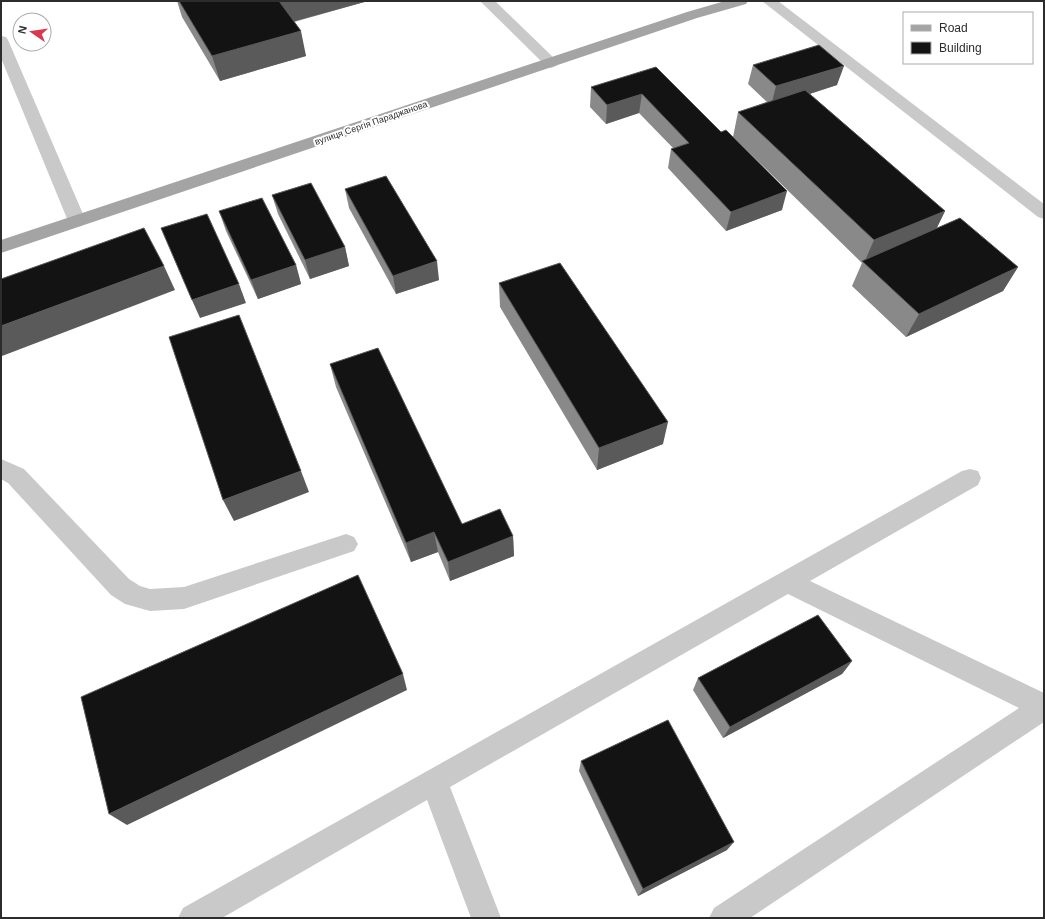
<svg xmlns="http://www.w3.org/2000/svg" width="1045" height="919" font-family="Arial,sans-serif">
<rect width="100%" height="100%" fill="#fff"/>
<g fill="none" stroke-linecap="round" stroke-linejoin="round">
<g fill="#c9c9c9" fill-rule="evenodd">
<polygon points="480,1 495,1 556,60 559,63 556,66 551,68 546,66"/>
<polygon points="762,1 778,1 1044,204 1044,219 1038,217"/>
<polygon points="1,36 6,37 8,40 86,221 83,225 77,227 71,225 68,221 1,58"/>
<polygon points="1,459 24,469 129,579 140,586 150,589 184,587 346,534 354,537 358,544 354,551 184,609 150,611 125,604 111,595 8,483 1,479"/>
<polygon points="970,469 978,471 981,478 978,485 810,581 1044,693 1044,722 750,918 709,918 714,908 1019,708 788,594 450,787 501,918 471,918 427,800 222,918 178,918 183,908 962,471"/>
</g>
<polygon fill="#a4a4a4" fill-rule="evenodd" points="725,1 748,1 746,4 697,18 1,253 1,240 687,12"/>
</g>
<g fill="#898989">
<polygon points="177,1 368,1 294,22 306,56 220,81 182,17"/>
<polygon points="753,65 837,85 810,94 945,211 936,229 1018,267 1003,291 906,337 852,286 862,263 733,137 738,112 767,102 748,84"/>
<polygon points="656,67 782,210 726,231 668,168 671,149 673,148 639,113 606,124 590,107 591,87"/>
<polygon points="345,189 439,280 396,294 349,208"/>
<polygon points="272,195 345,247 349,266 310,279 278,214"/>
<polygon points="219,211 296,265 301,284 258,299 226,231"/>
<polygon points="499,283 663,444 597,470 500,307"/>
<polygon points="330,364 462,524 513,536 514,556 450,581 438,552 411,562 336,387"/>
<polygon points="852,661 842,674 723,738 693,690 698,678"/>
<polygon points="581,761 727,850 638,896 579,771"/>
</g>
<g fill="#5a5a5a">
<polygon points="278,1 368,1 284,24"/>
<polygon points="301,31 306,56 220,81 212,56"/>
<polygon points="844,66 837,85 771,106 776,86"/>
<polygon points="642,94 639,113 606,124 607,105"/>
<polygon points="787,191 782,210 726,231 731,212"/>
<polygon points="945,211 933,236 864,263 874,240"/>
<polygon points="345,247 349,266 310,279 305,260"/>
<polygon points="437,261 439,280 396,294 393,276"/>
<polygon points="296,265 301,284 258,299 251,280"/>
<polygon points="164,266 175,290 2,356 1,355 1,326"/>
<polygon points="1018,267 1003,291 906,337 919,314"/>
<polygon points="239,284 246,303 200,318 192,300"/>
<polygon points="668,422 663,444 597,470 599,448"/>
<polygon points="301,471 309,492 234,521 223,500"/>
<polygon points="434,532 438,552 411,562 406,543"/>
<polygon points="513,536 514,556 450,581 448,562"/>
<polygon points="852,661 842,674 723,738 730,727"/>
<polygon points="403,674 407,690 127,825 109,814"/>
<polygon points="734,842 727,850 638,896 643,889"/>
</g>
<g fill="#131313" stroke="#5a5a5a">
<polygon points="179,1 279,1 301,31 212,56"/>
<polygon points="819,45 844,66 776,86 753,65"/>
<polygon points="656,67 721,132 726,130 787,191 731,212 671,149 689,143 642,94 607,105 591,87"/>
<polygon points="805,90 945,211 874,240 738,112"/>
<polygon points="386,176 437,261 393,276 345,189"/>
<polygon points="311,183 345,247 305,260 272,195"/>
<polygon points="262,198 296,265 251,280 219,211"/>
<polygon points="207,214 239,284 192,300 161,228"/>
<polygon points="960,218 1018,267 919,314 862,261"/>
<polygon points="144,228 164,266 1,326 1,279"/>
<polygon points="560,263 668,422 599,448 499,283"/>
<polygon points="239,315 301,471 223,500 169,337"/>
<polygon points="378,348 462,524 500,509 513,536 448,562 434,532 406,543 330,364"/>
<polygon points="358,575 403,674 109,814 81,697"/>
<polygon points="818,615 852,661 730,727 698,678"/>
<polygon points="668,720 734,842 643,889 581,761"/>
</g>
<g text-anchor="middle" stroke-width="4" stroke-linejoin="round" paint-order="stroke">
<g font-size="9" fill="#2c2c2c" stroke="#fff">
<text transform="translate(371 123) rotate(-19)" y="3">вулиця Сергія Параджанова</text>
</g>
</g>
<rect width="1045" height="919" fill="none" stroke="#2c2c2c" stroke-width="4"/>
<rect x="903" y="12" width="130" height="52" fill="#ffffff" stroke="#ababab"/>
<rect x="911" y="25" width="20" height="6" fill="#a4a4a4" stroke="#ababab"/>
<text x="939" y="32" font-size="12" fill="#2c2c2c">Road</text>
<rect x="911" y="42" width="20" height="12" fill="#131313" stroke="#ababab"/>
<text x="939" y="52" font-size="12" fill="#2c2c2c">Building</text>
<g transform="translate(32 32) rotate(283)"><circle r="19" fill="#ffffff" stroke="#ababab"/>
<path d="M0-3L7 15L0 10L-7 15Z" fill="#d8394e"/>
<text y="-6" font-size="11" font-weight="bold" text-anchor="middle" fill="#2c2c2c">N</text>
</g>
</svg>
